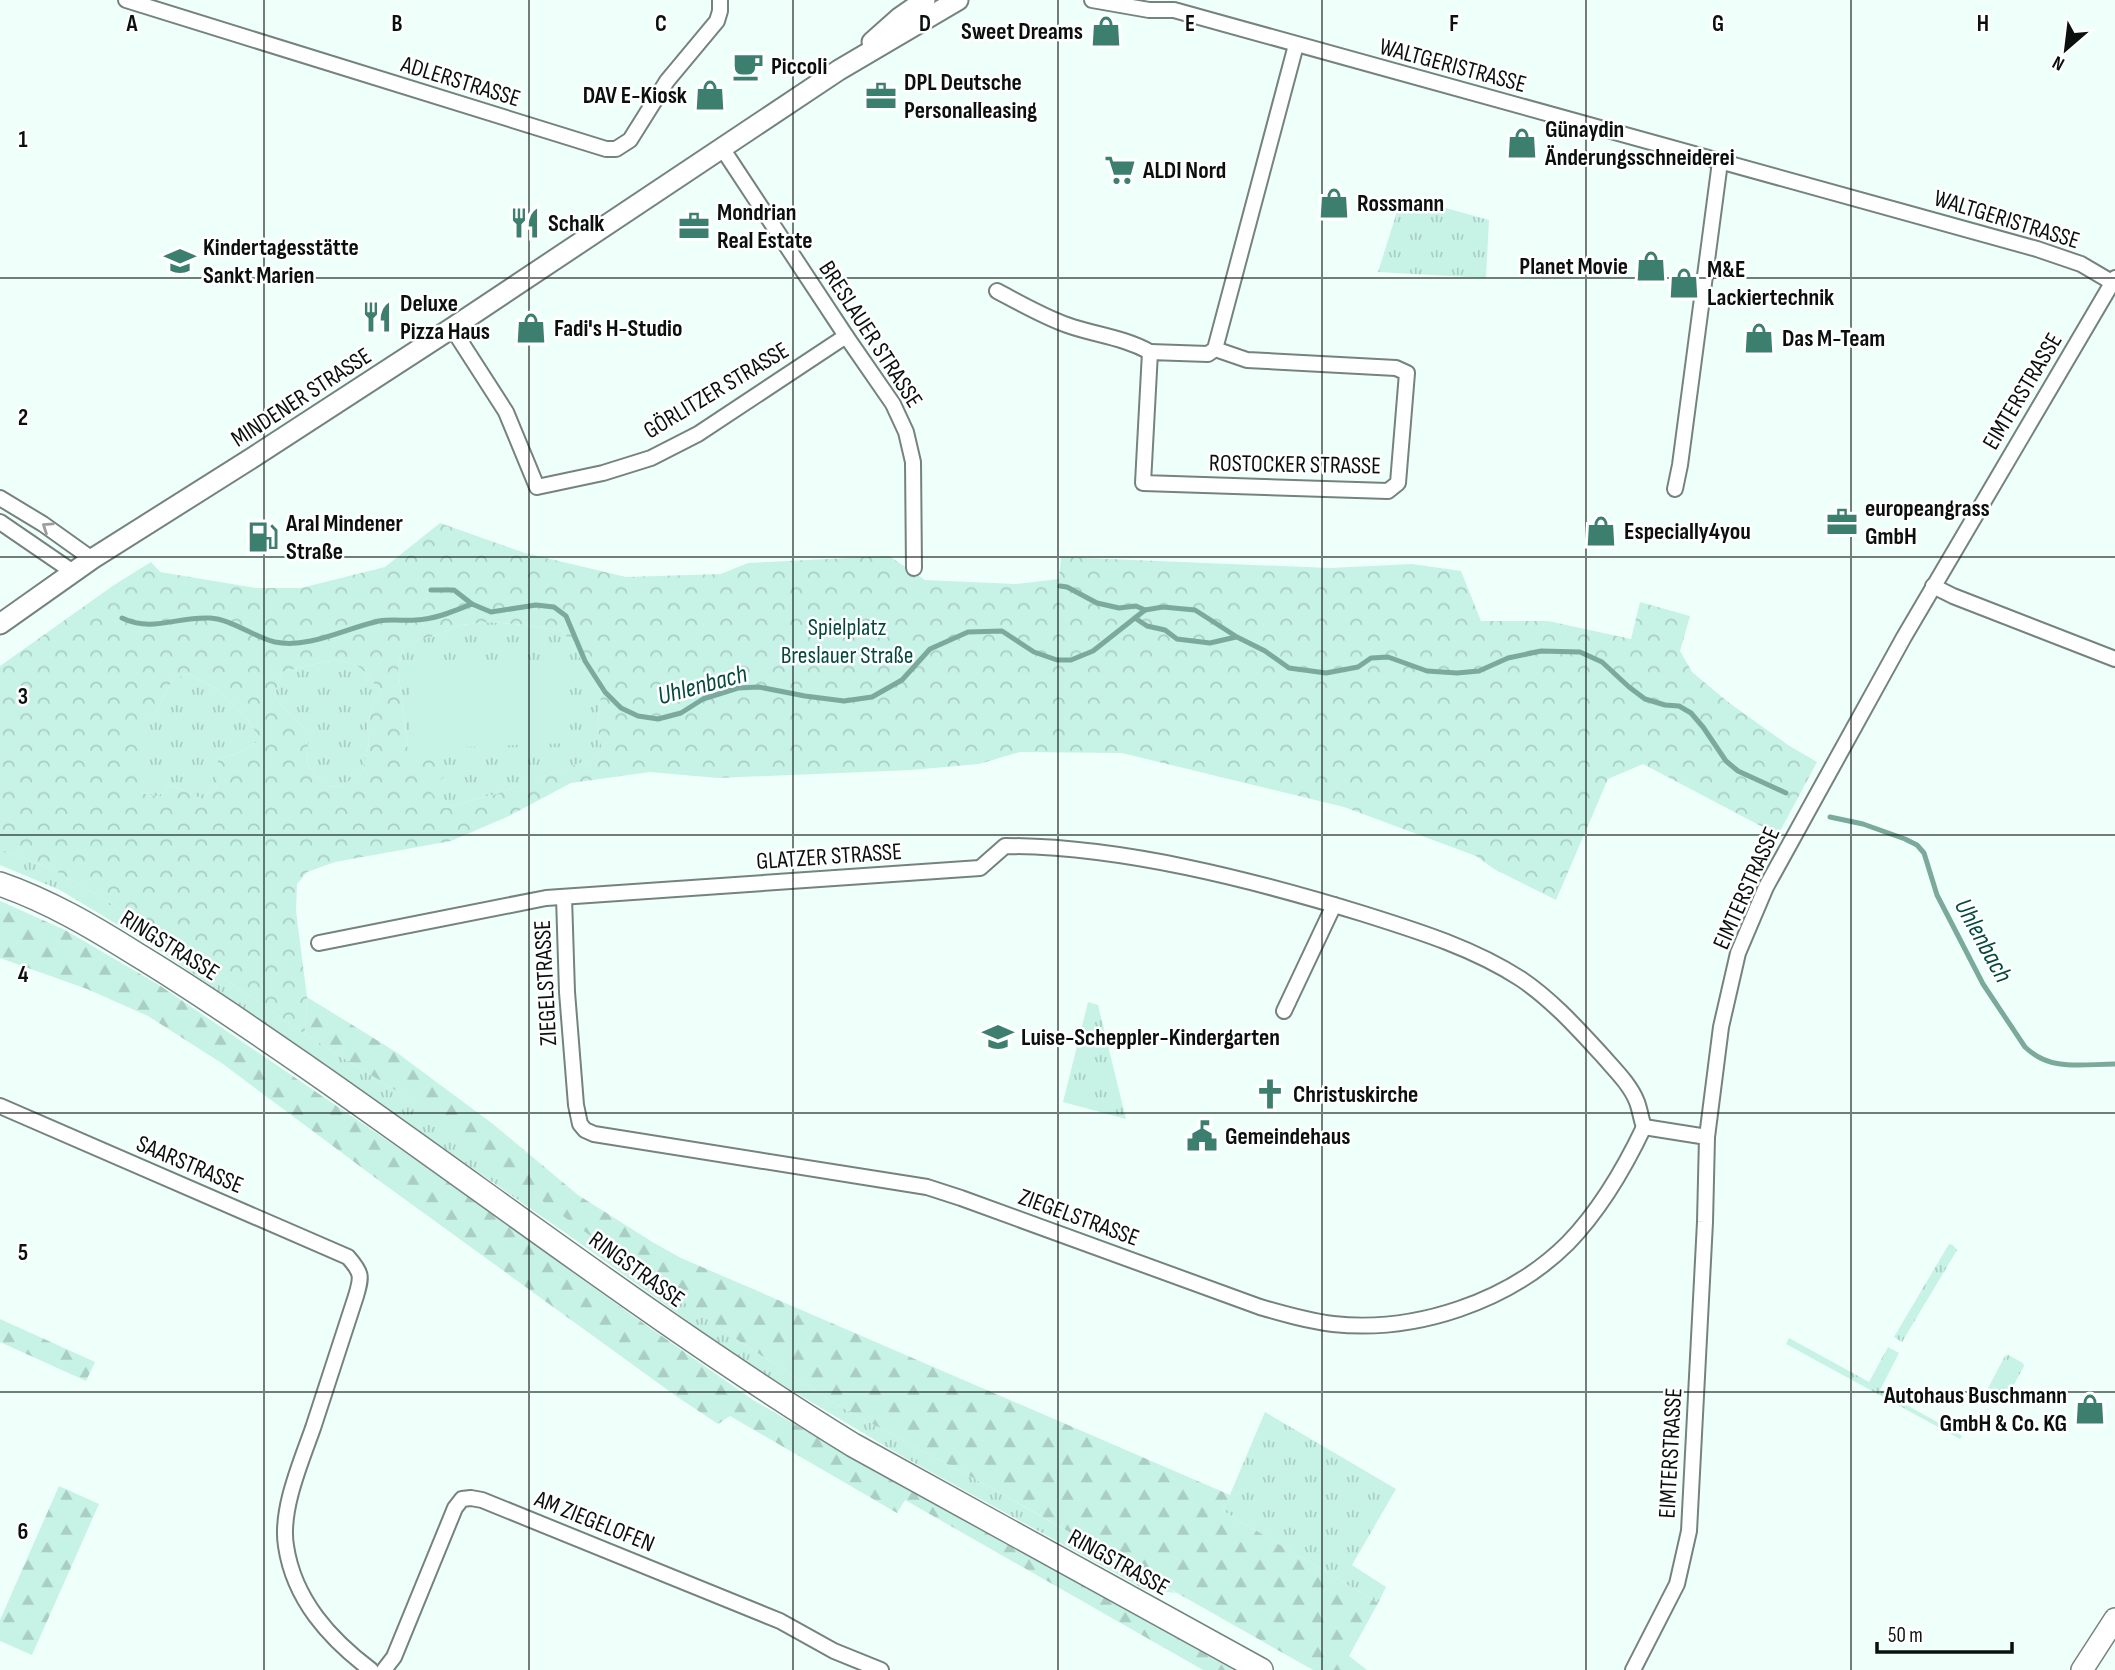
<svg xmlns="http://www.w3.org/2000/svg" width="2115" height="1670" font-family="'Sofia Sans Condensed',sans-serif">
<defs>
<pattern id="grass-tufts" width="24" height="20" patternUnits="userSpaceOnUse" patternTransform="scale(1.75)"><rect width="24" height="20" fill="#c7f2e6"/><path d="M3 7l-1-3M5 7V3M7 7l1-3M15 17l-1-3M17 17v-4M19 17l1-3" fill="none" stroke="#aacec4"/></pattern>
<pattern id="forest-firs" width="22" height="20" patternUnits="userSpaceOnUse" patternTransform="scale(1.75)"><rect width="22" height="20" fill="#c7f2e6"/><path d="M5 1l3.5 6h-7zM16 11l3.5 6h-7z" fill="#aacec4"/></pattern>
<pattern id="park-crowns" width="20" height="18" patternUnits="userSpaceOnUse" patternTransform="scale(1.75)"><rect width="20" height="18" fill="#c7f2e6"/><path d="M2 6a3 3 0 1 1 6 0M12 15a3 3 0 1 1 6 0" fill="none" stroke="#aacec4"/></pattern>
</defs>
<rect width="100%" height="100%" fill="#effffa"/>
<g fill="url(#grass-tufts)">
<polygon points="1402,196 1489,220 1486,278 1378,272"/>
<path d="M 490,622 L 526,625 L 563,631 L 602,692 C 597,714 596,733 605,754 L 496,794 L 445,808 L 428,790 L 408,751 L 398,668 L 404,646 L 409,642 L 434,636 L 460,625 Z"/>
<path d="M 336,659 C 363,665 365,671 381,693 L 374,703 L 367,723 L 369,743 L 363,771 L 342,786 L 325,787 L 306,763 L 308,751 L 308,731 L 292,717 L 274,696 L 282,672 Z"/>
<polygon points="190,674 220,691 247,718 260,740 243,751 218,760 218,786 202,799 172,785 160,797 140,793 139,722 157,711 173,678"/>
<polygon points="0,849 54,870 137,919 305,1034 395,1090 730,1335 839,1406 988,1486 1176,1593 1144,1589 900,1455 746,1363 577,1241 156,948 60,890 0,865"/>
<polygon points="1088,1002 1098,1005 1126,1119 1063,1102"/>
<polygon points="1949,1244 1953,1245 1957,1250 1902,1342 1894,1337"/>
<polygon points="1789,1338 1869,1382 1888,1347 1899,1353 1880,1390 1962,1436 1960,1439 1786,1344"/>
<polygon points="2008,1355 2023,1363 2024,1366 2007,1398 2003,1399 1988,1391 1988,1388 2005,1356"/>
<polygon points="1265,1412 1396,1489 1352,1565 1386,1587 1378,1603 1223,1511"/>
</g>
<g fill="url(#forest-firs)">
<polygon points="0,901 65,930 159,985 428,1168 633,1316 753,1400 910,1491 1040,1560 1234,1670 1203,1670 905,1500 897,1513 730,1416 718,1424 676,1396 381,1182 223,1064 148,1016 87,989 0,958"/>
<polygon points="307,997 396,1052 493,1124 578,1195 654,1243 681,1258 1230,1495 1223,1511 1378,1603 1349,1656 1367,1670 1313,1670 988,1486 839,1406 730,1335 553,1209 395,1090 305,1034"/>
<polygon points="0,1319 95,1362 86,1381 0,1342"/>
<polygon points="59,1486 99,1504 32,1655 0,1641 0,1620"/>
</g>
<path fill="url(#park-crowns)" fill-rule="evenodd" d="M 440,523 L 525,553 L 626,577 L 721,574 L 748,563 L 889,556 L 925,580 L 1016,584 L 1059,579 L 1061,557 L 1330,568 L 1412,564 L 1461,571 L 1481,621 L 1548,621 L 1631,639 L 1640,602 L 1690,616 L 1680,651 L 1692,672 L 1728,702 L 1788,745 L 1817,762 L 1778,835 L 1643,764 L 1608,779 L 1556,900 L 1494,869 L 1476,856 L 1344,807 L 1122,753 L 1020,752 L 979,764 L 911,770 L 718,778 L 650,772 L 571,783 L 509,816 L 451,841 L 335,862 L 307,872 L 297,884 L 296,911 L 307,997 L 305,1034 L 137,919 L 54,870 L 0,849 L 0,666 L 114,585 L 151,562 L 160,572 L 256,588 L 301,588 L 385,567 ZM 490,622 L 526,625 L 563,631 L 602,692 C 597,714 596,733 604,754 L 496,794 L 445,808 L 429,790 L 444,777 L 436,757 L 408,751 L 398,668 L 404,646 L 410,642 L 434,636 L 460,625 ZM 336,659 C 363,665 365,671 381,693 L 374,703 L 367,723 L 369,743 L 363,771 L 342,786 L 325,787 L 306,763 L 308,751 L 308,731 L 292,717 L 274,696 L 282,672 ZM 190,674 L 220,691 L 247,718 L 260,740 L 243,751 L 218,760 L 218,786 L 202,799 L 172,785 L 160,797 L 140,793 L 143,750 L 139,723 L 157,711 L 173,678 Z"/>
<polygon fill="#c7f2e6" points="567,659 570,743 411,749 408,665"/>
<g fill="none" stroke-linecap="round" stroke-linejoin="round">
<g stroke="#7baa9d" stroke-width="5">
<polyline points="1060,586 1067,587 1097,603 1119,608 1136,606 1145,610"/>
<polyline points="431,590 454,590 472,604"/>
<path d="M 122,618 C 153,633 178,616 210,618 C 231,619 254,637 275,642 C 309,649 346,628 379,621 C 391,619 404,621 416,620 C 436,619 454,611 472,604 L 491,612 L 536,605 L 554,607 L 566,616 L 585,661 L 605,692 L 621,708 L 638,716 L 658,719 L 681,713 L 703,699 L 738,688 L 759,687 L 805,696 L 844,701 L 872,697 L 902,680 L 930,649 L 968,632 L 1002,631 L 1034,652 L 1057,660 L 1071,660 L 1093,651 L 1145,610 L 1163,607 L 1195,610 L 1237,637 L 1265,651 L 1289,668 L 1326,673 L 1358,667 L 1371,658 L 1388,657 L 1427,671 L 1457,673 L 1479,671 L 1508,658 L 1541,651 L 1580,652 L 1602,662 L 1629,687 L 1645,699 L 1665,705 L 1679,706 L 1691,713 L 1703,727 L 1726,761 L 1738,771 L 1786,793"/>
<polyline points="1135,618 1147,626 1165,630 1177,639 1210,643 1236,637"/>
<path d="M 1830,817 L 1863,824 L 1905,839 L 1917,845 L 1924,853 L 1937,895 L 1983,984 L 2025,1047 C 2051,1072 2082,1064 2115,1064"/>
</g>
<g stroke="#75837e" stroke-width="18">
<g id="minor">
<polyline points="126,0 606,149 616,149 630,140 667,81 717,21 720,11 720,0"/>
<polyline points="1092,0 1149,10 1174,10 2037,249 2081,264 2115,284"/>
<polyline points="722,148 846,336 893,404 906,432 913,462 914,568"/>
<path d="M 997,291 C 1020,303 1042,316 1067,325 C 1095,335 1123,337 1150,352"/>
<polyline points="452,328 506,412 537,487 603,473 651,458 698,434 846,336"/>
<polyline points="1215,349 1247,360 1396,368 1407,373 1398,483 1388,491 1143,483 1150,352 1208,354 1215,349 1296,45"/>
<polyline points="1675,489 1680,465 1720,162"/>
<polyline points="0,498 43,524 92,559"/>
<polyline points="0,522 73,572"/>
<polyline points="1933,586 1953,596 2115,659"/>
<path d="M 564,897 L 567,992 L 576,1105 L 580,1124 L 585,1130 L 594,1134 L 927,1187 L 961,1198 L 1260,1307 C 1284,1314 1308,1321 1333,1324 C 1415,1333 1509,1302 1568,1243 C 1599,1211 1625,1167 1644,1127"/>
<path d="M 319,943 L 546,898 L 980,868 L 1005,846 C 1122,846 1253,880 1364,914 C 1418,931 1473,948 1521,979 C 1552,1000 1577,1028 1602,1055 C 1614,1069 1630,1084 1637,1102 C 1640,1110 1641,1119 1644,1127"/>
<polyline points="1284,1011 1334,905"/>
<path d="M 0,1106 L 348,1257 C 362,1273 362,1276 356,1296 C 342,1340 327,1384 313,1428 C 301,1462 280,1510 286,1546 C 294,1600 330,1639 371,1670"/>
<polyline points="1644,1127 1707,1137"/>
<polyline points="384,1670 394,1657 455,1508 462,1499 471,1498 482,1500 780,1621 834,1651 881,1670"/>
<polyline points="1633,1670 1677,1584 1689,1531 1705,1222 1707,1137 1721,1027 1738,953 1766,887 1904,637 2115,278"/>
</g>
</g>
<g stroke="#75837e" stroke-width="23">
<g id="tertiary">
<polyline points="872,42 899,18 925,0"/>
<polyline points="0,624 92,559 252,458 452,328 839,70 958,0"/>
</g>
</g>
<g stroke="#75837e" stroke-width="24">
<polyline id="secondary" points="2082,1670 2115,1619"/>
</g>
<g stroke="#75837e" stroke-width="26">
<path id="primary" d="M 0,884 C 49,901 93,927 136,954 C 194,989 249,1027 304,1065 C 487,1192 663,1328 853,1445 L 1261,1670"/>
</g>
<use href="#minor" stroke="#fff" stroke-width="14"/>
<use href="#tertiary" stroke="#fff" stroke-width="19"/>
<use href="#secondary" stroke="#fff" stroke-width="21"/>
<use href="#primary" stroke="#fff" stroke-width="23"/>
</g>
<defs><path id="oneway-chevron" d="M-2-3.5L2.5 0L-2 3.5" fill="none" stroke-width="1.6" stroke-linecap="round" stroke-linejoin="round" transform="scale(1.75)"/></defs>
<use stroke="#9d9f9f" href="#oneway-chevron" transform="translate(47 527) rotate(-146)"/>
<path fill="none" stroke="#0b100e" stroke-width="2" stroke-opacity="0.55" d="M 264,0 L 264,1670M 529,0 L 529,1670M 793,0 L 793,1670M 1058,0 L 1058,1670M 1322,0 L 1322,1670M 1586,0 L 1586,1670M 1851,0 L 1851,1670M 0,278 L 2115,278M 0,557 L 2115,557M 0,835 L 2115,835M 0,1113 L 2115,1113M 0,1392 L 2115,1392"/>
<defs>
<g id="shop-bare" transform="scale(2.415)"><path d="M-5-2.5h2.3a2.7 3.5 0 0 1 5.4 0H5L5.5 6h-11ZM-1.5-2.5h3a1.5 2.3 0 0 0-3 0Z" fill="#3d7f6f" stroke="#fff" stroke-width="2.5" paint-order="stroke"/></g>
<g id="cafe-bare" transform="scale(2.415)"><path d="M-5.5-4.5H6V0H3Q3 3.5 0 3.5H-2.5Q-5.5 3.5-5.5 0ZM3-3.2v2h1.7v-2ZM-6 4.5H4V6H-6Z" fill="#3d7f6f" stroke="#fff" stroke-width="2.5" paint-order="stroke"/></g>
<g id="office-bare" transform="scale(2.415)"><path d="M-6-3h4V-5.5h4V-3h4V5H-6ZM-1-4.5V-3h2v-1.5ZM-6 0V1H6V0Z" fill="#3d7f6f" stroke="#fff" stroke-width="2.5" paint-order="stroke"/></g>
<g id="supermarket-bare" transform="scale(2.415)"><path d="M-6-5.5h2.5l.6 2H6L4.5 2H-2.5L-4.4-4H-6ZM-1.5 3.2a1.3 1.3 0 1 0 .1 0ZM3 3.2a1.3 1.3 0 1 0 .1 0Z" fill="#3d7f6f" stroke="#fff" stroke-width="2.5" paint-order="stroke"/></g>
<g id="restaurant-bare" transform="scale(2.415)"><path d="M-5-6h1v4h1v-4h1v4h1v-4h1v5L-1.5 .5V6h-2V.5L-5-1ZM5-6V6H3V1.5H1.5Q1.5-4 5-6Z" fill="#3d7f6f" stroke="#fff" stroke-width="2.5" paint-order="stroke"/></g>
<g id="school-bare" transform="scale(2.415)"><path d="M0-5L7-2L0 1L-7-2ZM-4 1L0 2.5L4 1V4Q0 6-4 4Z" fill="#3d7f6f" stroke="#fff" stroke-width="2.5" paint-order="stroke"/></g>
<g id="fuel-bare" transform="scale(2.415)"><path d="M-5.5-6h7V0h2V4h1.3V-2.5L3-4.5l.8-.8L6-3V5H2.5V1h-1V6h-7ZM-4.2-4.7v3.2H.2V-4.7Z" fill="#3d7f6f" stroke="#fff" stroke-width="2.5" paint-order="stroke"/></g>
<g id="church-bare" transform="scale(2.415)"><path d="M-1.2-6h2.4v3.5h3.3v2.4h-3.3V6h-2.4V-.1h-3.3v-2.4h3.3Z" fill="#3d7f6f" stroke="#fff" stroke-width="2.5" paint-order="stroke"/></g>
<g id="civic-bare" transform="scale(2.415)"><path d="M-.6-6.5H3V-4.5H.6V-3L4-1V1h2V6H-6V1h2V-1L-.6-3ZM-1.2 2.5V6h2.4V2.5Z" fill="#3d7f6f" stroke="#fff" stroke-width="2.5" paint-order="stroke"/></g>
</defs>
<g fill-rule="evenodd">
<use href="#shop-bare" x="1106" y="31"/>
<use href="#cafe-bare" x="748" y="66"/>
<use href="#shop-bare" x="710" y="95"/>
<use href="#office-bare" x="881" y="96"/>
<use href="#shop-bare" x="1522" y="143"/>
<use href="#supermarket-bare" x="1120" y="170"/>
<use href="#shop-bare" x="1334" y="203"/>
<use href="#restaurant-bare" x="525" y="223"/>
<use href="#office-bare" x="694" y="226"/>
<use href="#school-bare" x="180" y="261"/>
<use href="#shop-bare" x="1651" y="266"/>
<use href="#shop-bare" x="1684" y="283"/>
<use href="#restaurant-bare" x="377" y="317"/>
<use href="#shop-bare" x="531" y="328"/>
<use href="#shop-bare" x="1759" y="338"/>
<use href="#office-bare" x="1842" y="522"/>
<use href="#shop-bare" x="1601" y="531"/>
<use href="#fuel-bare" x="263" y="537"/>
<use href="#school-bare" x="998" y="1037"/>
<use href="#church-bare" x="1270" y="1094"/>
<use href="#civic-bare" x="1202" y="1136"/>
<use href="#shop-bare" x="2090" y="1409"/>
</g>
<g text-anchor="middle" stroke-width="5" stroke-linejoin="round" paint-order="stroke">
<g font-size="24" font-weight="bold" fill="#0b100e" stroke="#fff" text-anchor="start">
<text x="1083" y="39" text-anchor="end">Sweet Dreams</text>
<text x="771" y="74">Piccoli</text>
<text x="904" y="90">DPL Deutsche<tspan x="904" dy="28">Personalleasing</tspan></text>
<text x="687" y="103" text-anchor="end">DAV E-Kiosk</text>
<text x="1545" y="137">Günaydin<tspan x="1545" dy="28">Änderungsschneiderei</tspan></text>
<text x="1143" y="178">ALDI Nord</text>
<text x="1357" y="211">Rossmann</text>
<text x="717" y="220">Mondrian<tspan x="717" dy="28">Real Estate</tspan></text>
<text x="548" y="231">Schalk</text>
<text x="203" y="255">Kindertagesstätte<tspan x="203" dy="28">Sankt Marien</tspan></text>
<text x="1628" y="274" text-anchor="end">Planet Movie</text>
<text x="1707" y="277">M&amp;E<tspan x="1707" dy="28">Lackiertechnik</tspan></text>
<text x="400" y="311">Deluxe<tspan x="400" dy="28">Pizza Haus</tspan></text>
<text x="554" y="336">Fadi's H-Studio</text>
<text x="1782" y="346">Das M-Team</text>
<text x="1865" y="516">europeangrass<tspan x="1865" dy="28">GmbH</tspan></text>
<text x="286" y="531">Aral Mindener<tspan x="286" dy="28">Straße</tspan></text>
<text x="1624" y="539">Especially4you</text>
<text x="1021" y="1045">Luise-Scheppler-Kindergarten</text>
<text x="1293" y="1102">Christuskirche</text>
<text x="1225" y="1144">Gemeindehaus</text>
<text x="2067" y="1403" text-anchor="end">Autohaus Buschmann<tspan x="2067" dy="28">GmbH &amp; Co. KG</tspan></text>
</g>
<g font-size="24" fill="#0b100e" stroke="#fff">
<text transform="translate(1453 65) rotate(15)" y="8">WALTGERISTRASSE</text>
<text transform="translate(461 81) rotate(17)" y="8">ADLERSTRASSE</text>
<text transform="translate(2007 219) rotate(17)" y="8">WALTGERISTRASSE</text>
<text transform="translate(871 334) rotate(57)" y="8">BRESLAUER STRASSE</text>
<text transform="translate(716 390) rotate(-31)" y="8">GÖRLITZER STRASSE</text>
<text transform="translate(2022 391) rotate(-59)" y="8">EIMTERSTRASSE</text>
<text transform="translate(301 397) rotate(-33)" y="8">MINDENER STRASSE</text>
<text transform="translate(1295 464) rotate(1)" y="8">ROSTOCKER STRASSE</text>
<text transform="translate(829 856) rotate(-4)" y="8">GLATZER STRASSE</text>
<text transform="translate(1746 888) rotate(-66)" y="8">EIMTERSTRASSE</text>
<text transform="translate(170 945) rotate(32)" y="8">RINGSTRASSE</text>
<text transform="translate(545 983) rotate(-93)" y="8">ZIEGELSTRASSE</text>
<text transform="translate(190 1164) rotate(23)" y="8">SAARSTRASSE</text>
<text transform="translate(1079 1217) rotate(20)" y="8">ZIEGELSTRASSE</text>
<text transform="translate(637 1269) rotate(36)" y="8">RINGSTRASSE</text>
<text transform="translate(1670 1453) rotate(-87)" y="8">EIMTERSTRASSE</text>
<text transform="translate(595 1521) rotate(22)" y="8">AM ZIEGELOFEN</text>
<text transform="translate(1119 1562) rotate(29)" y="8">RINGSTRASSE</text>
</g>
<g font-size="24" fill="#03493c" stroke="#fff">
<text x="847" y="635">Spielplatz<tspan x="847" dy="28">Breslauer Straße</tspan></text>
</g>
<g font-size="26" font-style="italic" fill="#034a3d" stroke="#fff">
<text transform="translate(702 684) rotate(-15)" y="9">Uhlenbach</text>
<text transform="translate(1984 940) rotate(61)" y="9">Uhlenbach</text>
</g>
</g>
<g font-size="23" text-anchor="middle" font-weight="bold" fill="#0b100e" stroke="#fff" stroke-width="5" stroke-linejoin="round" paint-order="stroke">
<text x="132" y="31">A</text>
<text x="397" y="31">B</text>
<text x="661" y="31">C</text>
<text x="925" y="31">D</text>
<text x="1190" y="31">E</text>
<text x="1454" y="31">F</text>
<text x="1718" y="31">G</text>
<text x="1983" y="31">H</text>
<text x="23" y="147">1</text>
<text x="23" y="425">2</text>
<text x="23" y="704">3</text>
<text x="23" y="982">4</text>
<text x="23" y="1260">5</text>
<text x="23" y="1539">6</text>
</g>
<g transform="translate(2066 49) rotate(208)" stroke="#ffffff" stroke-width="5" paint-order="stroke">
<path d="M0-5L12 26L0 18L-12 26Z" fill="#0b100e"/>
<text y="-10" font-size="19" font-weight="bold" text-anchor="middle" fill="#0b100e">N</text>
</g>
<path d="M1877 1642v10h135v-10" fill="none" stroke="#0b100e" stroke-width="3.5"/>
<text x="1888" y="1642" font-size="21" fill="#0b100e" stroke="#ffffff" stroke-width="5" paint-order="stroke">50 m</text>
</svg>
